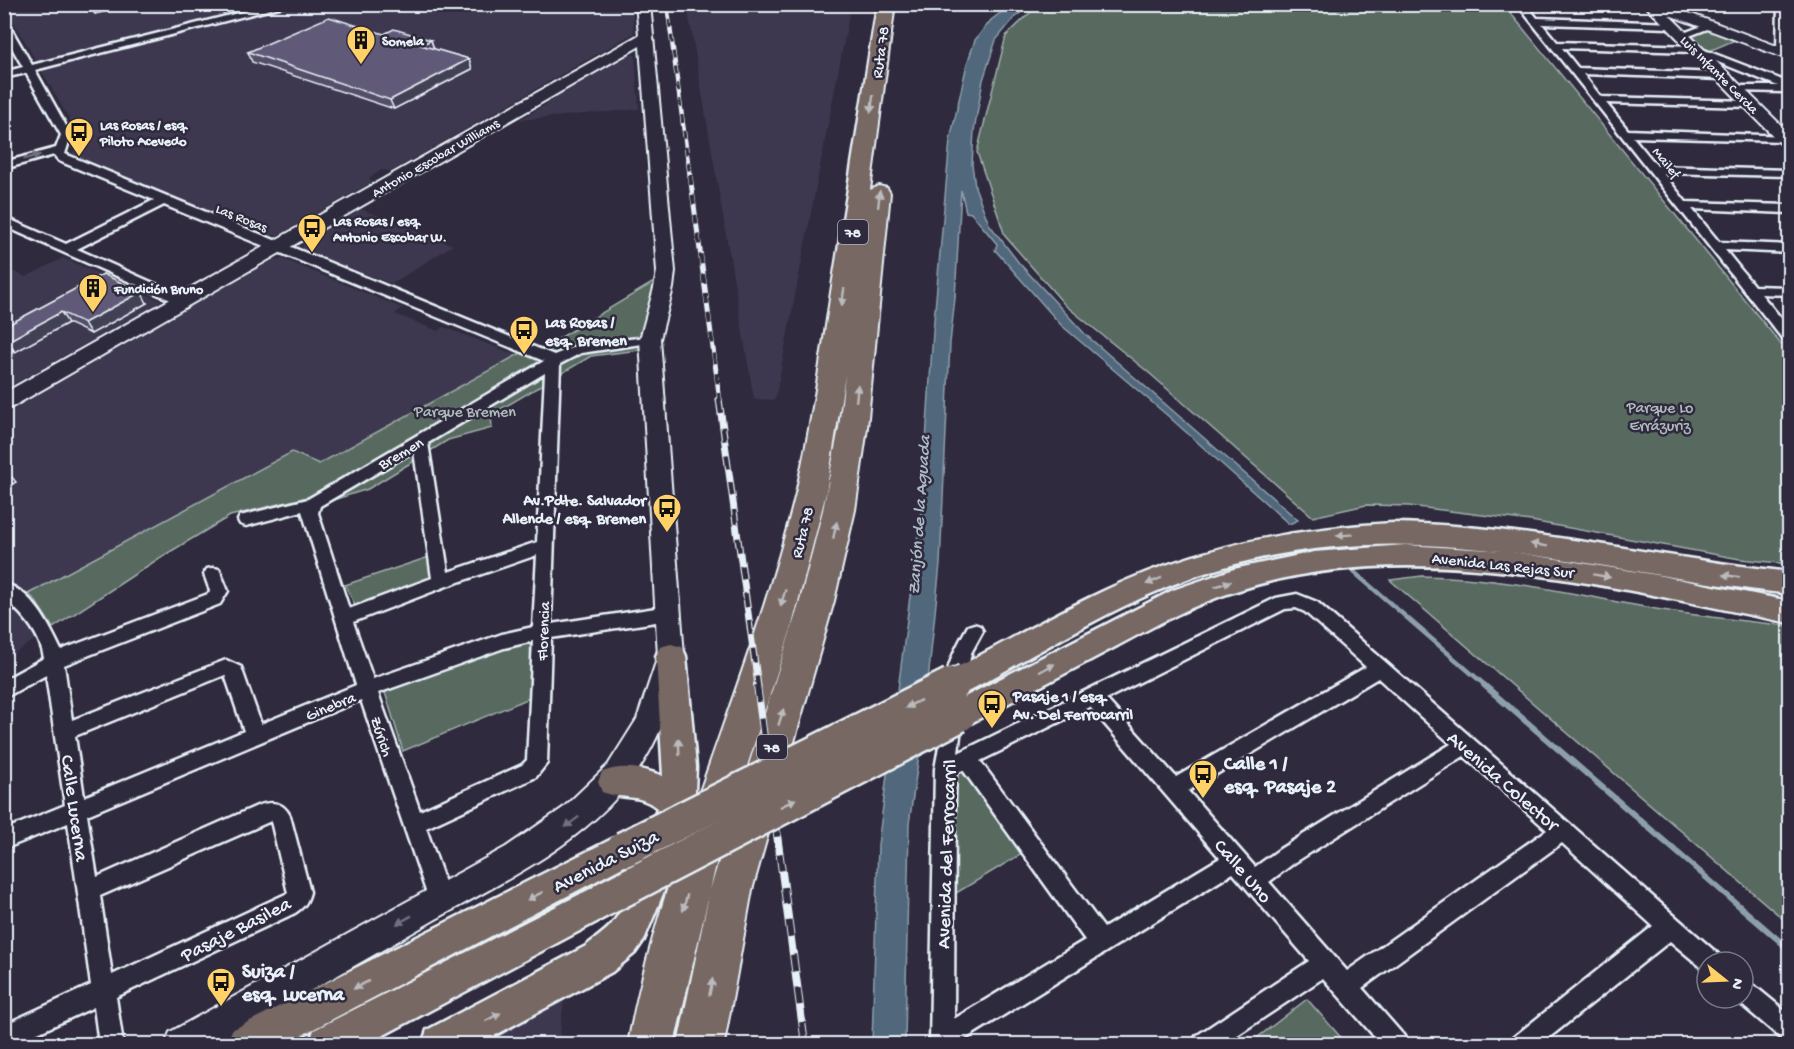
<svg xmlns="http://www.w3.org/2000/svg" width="1794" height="1049" font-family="'Gochi Hand',sans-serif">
<rect width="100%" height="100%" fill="#2f2a3d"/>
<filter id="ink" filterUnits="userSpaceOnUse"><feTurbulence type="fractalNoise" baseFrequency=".0167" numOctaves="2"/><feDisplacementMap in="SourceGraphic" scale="12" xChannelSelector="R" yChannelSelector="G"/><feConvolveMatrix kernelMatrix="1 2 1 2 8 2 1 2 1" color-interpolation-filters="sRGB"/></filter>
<g filter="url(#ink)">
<g fill="#3e384f">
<polygon points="632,4 634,33 392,171 382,170 369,178 372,182 278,235 268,235 69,154 87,143 79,136 4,5"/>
<polygon points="687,5 851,5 775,400 754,399"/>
<polygon points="627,54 635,55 639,109 519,120 547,104 556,95"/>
<polygon points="361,209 364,210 453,245 392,284 302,249 303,242"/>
<polygon points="63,258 162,301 5,389 5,268 26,277"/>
<polygon points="274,259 283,259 402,308 395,314 438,331 444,327 516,355 319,465 29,595 35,600 53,628 5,659 4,414"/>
<polygon points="564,998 559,1044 481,1044"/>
</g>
<g fill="#596a61" stroke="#a0aeac" stroke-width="1.5">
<polygon points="1038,5 1504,5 1789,354 1789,564 1740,559 1531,521 1409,506 1366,505 1313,517 1148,372 1065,305 1005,236 977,152 1006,36"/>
<polygon points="1706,29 1735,40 1707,52 1686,36"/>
<polygon points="652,283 655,284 639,350 591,356 491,415 492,428 448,440 368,489 330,501 307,497 230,516 158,559 53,628 35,600 28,594 292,452 319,464 530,348 538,351"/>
<polygon points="432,556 436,580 356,607 345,585"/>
<path d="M 1422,576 C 1504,577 1582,596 1662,610 C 1704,617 1747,621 1789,626 L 1789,924 L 1390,580 Z"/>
<polygon points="530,641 532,697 403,751 384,689"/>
<polygon points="964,763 1023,853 948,898 951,770"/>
<polygon points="1307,999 1344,1041 1340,1044 1249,1044"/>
</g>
<polygon fill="#51687b" stroke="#8d9fad" stroke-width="1.5" points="1011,5 1031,5 1015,17 996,40 983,80 974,131 972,164 975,187 989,224 1019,263 1085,334 1298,520 1289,524 1168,416 1061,325 995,250 997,244 971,213 966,212 961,190 955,298 950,343 940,564 924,720 909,824 905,1044 872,1044 878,845 922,503 933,332 950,140 967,64 975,40 991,20"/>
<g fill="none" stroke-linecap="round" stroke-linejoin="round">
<polyline stroke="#8d9fad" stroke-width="4.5" points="1354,572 1486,686"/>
<polyline stroke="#8d9fad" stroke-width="6" points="1484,685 1790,950"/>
<g stroke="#e8f1f8" stroke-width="5">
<g id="street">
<path d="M 274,4 L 291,4 L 35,70 L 71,135 L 65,154 L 554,355 L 579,345 L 655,336 L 657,339 L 655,342 L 581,353 L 560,364 L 551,624 L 669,606 L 675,608 L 678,613 L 675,618 L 669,620 L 551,638 L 547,763 L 536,777 L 426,828 L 451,900 L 448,907 L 440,910 L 432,907 L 429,900 L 361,700 L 87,815 L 97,877 L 257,806 C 271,801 283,801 290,816 L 310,892 C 307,903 304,907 295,913 L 116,997 L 123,1044 L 99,1044 L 94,1007 L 14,1044 L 4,1044 L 4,1025 L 91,985 L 68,823 L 4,849 L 4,830 L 65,805 L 46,675 L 4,698 L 4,680 L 44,658 C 40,633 23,614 4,599 L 4,583 C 33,592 49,625 61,650 L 208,594 L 210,591 L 204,574 L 207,569 L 213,568 L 219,569 L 228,591 L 220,604 L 64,665 L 72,720 L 226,660 L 241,667 L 261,724 L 356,685 L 302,511 L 246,526 L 240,524 L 238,520 L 240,516 L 308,499 L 544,361 L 164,205 L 77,249 L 187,298 L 189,301 L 187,304 L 182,305 L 4,226 L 4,217 L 66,244 L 154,200 L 59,161 L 54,155 L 4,169 L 4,162 L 56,148 L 61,135 L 26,73 L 4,78 L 4,72 L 23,67 L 4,34 L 4,22 L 9,25 L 32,65 ZM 545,373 L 537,542 L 448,572 L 428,443 ZM 414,451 L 432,578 L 349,609 L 318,513 L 320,506 ZM 537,555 L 533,627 L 502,634 L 373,679 L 353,622 L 447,586 ZM 533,641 L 527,760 L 522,765 L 420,811 L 378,693 L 504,648 ZM 225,675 L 244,731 L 84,797 L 75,736 ZM 271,821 L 288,893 L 112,975 L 100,896 Z"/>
<polygon points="1517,4 1526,4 1537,18 1673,23 1673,27 1670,28 1542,24 1557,42 1694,46 1790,83 1790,90 1783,92 1733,91 1728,88 1729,86 1778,86 1693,52 1562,48 1578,68 1721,73 1726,76 1721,79 1583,74 1601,97 1749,101 1754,104 1749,107 1606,103 1628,130 1787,136 1789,138 1783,141 1633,137 1657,166 1790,170 1790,176 1663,173 1686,202 1790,205 1790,213 1692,209 1719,242 1790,245 1790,253 1725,250 1754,286 1790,287 1790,295 1761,294 1790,329 1790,343 1785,342"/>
<polygon points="1778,4 1788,4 1787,50 1782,53 1777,50"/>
<polygon points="1707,24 1715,26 1684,38 1676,36"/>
<path d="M 1297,594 L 1317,602 L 1718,954 L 1721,962 L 1707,962 L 1707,972 L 1670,941 L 1541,1044 L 1511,1044 L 1515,1036 L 1653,926 L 1562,843 L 1362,988 L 1404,1036 L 1408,1044 L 1381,1044 L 1323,978 L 1224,1044 L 1192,1044 L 1196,1036 L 1309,961 L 1233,873 L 957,1044 L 930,1044 L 935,769 L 945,713 L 952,711 L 959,713 L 962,719 L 958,753 L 1276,598 ZM 1296,608 L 1305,612 L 1366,667 L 1176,777 L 1106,699 L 1285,609 ZM 1378,678 L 1451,744 L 1280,849 L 1255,867 L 1188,791 ZM 1090,707 L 1220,858 L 1104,928 L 980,761 ZM 1464,756 L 1547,830 L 1347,971 L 1269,882 L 1294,863 ZM 963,770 L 1085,940 L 954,1019 L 955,800 L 956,773 Z"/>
<path d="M 974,624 L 980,626 L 983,631 L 971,653 L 963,692 L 956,695 L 949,692 C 940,675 959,642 968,626 Z"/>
<polygon points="1743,979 1751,983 1790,1015 1790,1043 1782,1039 1735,999 1743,998"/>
</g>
</g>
<g stroke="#e8f1f8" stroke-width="4">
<g id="secondary">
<path d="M 636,4 L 650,4 L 675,271 L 673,288 L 660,339 L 684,656 C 673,702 658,746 628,784 C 579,846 504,881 436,919 C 363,961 289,1003 215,1044 L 165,1044 L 170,1032 L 506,847 L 563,808 L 608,765 L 637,719 L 658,656 L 640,339 L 654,288 L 657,271 L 640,46 L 12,407 L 4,409 L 4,393 L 639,35 Z"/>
<polygon points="1644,4 1665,4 1790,51 1790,60 1669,15 1790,134 1790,149 1784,147"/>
</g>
</g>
<g stroke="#e8f1f8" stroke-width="5">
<g id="primary">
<path d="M 1393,523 C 1527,525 1657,558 1790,572 L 1790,594 C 1593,572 1408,509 1211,571 C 1128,597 1052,645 976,687 L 965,690 L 954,687 L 950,678 L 954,669 C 1024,633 1092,591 1166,565 C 1240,539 1315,527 1393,523 Z"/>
<path d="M 1405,545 L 1506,551 L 1657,575 L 1790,601 L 1790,623 C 1614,588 1411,534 1236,591 C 1194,604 1156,625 1117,646 C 1068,672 1018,698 969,724 L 958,728 L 947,724 L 942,715 L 947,706 L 1173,590 L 1234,569 L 1314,552 Z"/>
<path d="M 671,644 L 682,647 L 686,656 L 696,767 L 695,792 L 674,867 L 644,940 L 635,953 L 612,972 L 479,1044 L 422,1044 L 427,1030 L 586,946 C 594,939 604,933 611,925 C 635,896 646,844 657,808 C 639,793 623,800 602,792 L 598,782 L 602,772 C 623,764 642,768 663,776 L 656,656 L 660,647 Z"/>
<polygon points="624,833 636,838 641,849 636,860 285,1044 227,1044 232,1030"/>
<polygon points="606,881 619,886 624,898 619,910 367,1044 309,1044 314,1030"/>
</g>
</g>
<g stroke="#e8f1f8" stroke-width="4">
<path id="highway" d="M 877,4 L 895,4 L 870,190 L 879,186 L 887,188 L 890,193 L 867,428 L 855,510 L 834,601 L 752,890 L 724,1044 L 678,1044 L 710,890 L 800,601 L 823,510 L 839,428 L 845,375 L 826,493 L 791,629 L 718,856 L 674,1044 L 628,1044 C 663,855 751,680 796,493 C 811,427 821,359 831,292 C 847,196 862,100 877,4 Z"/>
</g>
<use href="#street" fill="#2f2a3d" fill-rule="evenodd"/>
<use href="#secondary" fill="#2f2a3d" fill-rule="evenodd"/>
<use href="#primary" fill="#776864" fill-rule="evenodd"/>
<use href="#highway" fill="#776864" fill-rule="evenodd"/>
<g stroke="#e8f1f8" stroke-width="4.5">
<polyline id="rail-far3" points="667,4 690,177"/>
</g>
<g stroke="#e8f1f8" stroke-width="5">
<polyline id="rail-far2" points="690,175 720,401"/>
</g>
<g stroke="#e8f1f8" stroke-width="7">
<polyline id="rail-far1" points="719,399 758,686"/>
</g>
<g stroke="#e8f1f8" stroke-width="8">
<polyline id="rail" points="757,685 805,1044"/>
</g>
<use href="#rail-far3" stroke="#2f2a3d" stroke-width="3" stroke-dasharray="8" stroke-linecap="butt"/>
<use href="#rail-far2" stroke="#2f2a3d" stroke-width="4" stroke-dasharray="10" stroke-linecap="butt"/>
<use href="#rail-far1" stroke="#2f2a3d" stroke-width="4.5" stroke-dasharray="14" stroke-linecap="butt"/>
<use href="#rail" stroke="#2f2a3d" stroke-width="6" stroke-dasharray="17" stroke-linecap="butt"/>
<g stroke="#e8f1f8" stroke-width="32" stroke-linecap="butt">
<polyline id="primary-bridge-far1" points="949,686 965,678"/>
</g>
<g stroke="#e8f1f8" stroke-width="39" stroke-linecap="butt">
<g id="primary-bridge">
<polyline points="624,849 952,685"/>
<polyline points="606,898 958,715"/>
</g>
</g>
<use href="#primary-bridge-far1" stroke="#776864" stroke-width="27"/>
<use href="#primary-bridge" stroke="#776864" stroke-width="34"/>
</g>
<g fill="#534d67" stroke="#e8f1f8" stroke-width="1.5">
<polygon points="86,4 134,4 95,14"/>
<polygon points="384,34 431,40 434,49 469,59 472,69 394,109 252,62 248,52"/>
<polygon points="103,274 147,303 91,334 68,323 15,352 4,346 4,327"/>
</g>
<g fill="#433f54" stroke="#e8f1f8" stroke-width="1.5">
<polygon points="92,4 134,4 95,14 90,5"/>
<polygon points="431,40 434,50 421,45"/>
<polygon points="469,59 472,69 394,109 390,100"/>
<polygon points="141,292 147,303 91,334 84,323"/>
<polygon points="61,312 68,323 15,352 8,341"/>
<polygon points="7,471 16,482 4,489 4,472"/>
</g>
<g fill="#605a78" stroke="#e8f1f8" stroke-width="1.5">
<polygon points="329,17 384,34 394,29 431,40 421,45 469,59 390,100 248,52"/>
<polygon points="103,274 141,292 84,323 61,312 8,341 4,339 4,327"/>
</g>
<defs><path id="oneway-solid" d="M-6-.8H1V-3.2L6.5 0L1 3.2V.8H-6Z" transform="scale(1.5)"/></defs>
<g fill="#bbbabd">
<use href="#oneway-solid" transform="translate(872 104) rotate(98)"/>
<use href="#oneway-solid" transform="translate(879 199) rotate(-84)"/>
<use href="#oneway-solid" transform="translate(843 297) rotate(98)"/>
<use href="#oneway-solid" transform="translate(857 393) rotate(-84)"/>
<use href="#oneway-solid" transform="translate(835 530) rotate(-78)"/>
<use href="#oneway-solid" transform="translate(1345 535) rotate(176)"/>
<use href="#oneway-solid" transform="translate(1539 545) rotate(-171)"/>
<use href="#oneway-solid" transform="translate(1602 576) rotate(10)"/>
<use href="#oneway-solid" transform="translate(1731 576) rotate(-172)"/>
<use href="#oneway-solid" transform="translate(1154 581) rotate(157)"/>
<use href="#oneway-solid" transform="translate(1223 584) rotate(-18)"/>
<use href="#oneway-solid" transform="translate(783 598) rotate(107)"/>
<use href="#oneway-solid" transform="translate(1047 668) rotate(-28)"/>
<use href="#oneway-solid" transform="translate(913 704) rotate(153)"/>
<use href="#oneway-solid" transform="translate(781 717) rotate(-73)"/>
<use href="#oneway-solid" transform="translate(679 747) rotate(-93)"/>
<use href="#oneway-solid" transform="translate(788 803) rotate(-27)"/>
<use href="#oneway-solid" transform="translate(535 896) rotate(153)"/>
<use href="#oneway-solid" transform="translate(685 903) rotate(105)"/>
<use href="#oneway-solid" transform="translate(361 985) rotate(153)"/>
<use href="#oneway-solid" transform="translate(711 987) rotate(-79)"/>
<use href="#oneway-solid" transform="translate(493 1017) rotate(-28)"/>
</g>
<g fill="#70707e">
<use href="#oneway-solid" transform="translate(32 157) rotate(-15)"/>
<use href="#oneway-solid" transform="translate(572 822) rotate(143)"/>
<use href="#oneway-solid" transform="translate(404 920) rotate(151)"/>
</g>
</g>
<defs>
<g id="building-pin" transform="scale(1.5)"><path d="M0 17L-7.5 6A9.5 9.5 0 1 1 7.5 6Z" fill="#ffd166" stroke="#2f2a3d"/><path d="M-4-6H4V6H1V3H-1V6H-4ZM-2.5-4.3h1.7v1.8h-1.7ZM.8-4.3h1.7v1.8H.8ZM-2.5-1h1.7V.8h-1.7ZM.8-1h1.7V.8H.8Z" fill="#111"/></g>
<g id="bus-pin" transform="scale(1.5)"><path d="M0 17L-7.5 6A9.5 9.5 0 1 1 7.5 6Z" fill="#ffd166" stroke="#2f2a3d"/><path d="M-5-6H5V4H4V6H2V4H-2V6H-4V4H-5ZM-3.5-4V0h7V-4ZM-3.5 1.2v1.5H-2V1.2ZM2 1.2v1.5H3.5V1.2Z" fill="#111"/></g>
</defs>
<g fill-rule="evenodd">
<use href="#building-pin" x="361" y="40"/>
<use href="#bus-pin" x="79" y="132"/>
<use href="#bus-pin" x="312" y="228"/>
<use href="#building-pin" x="93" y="288"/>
<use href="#bus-pin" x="524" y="330"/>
<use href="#bus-pin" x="667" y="508"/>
<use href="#bus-pin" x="992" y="704"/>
<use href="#bus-pin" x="1203" y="774"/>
<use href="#bus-pin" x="221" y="982"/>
</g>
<g text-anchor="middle" stroke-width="5" stroke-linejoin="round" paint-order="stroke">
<g font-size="14" font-weight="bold" fill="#e8f1f8" stroke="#2f2a3d" text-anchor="start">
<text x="382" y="45">Somela</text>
<text x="100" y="129">Las Rosas / esq.<tspan x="100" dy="16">Piloto Acevedo</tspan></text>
<text x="333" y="225">Las Rosas / esq.<tspan x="333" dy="16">Antonio Escobar W.</tspan></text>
<text x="114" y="293">Fundición Bruno</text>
</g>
<g font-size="14" fill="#e8f1f8" stroke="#2f2a3d">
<text transform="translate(1720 74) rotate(45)" y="5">Luis Infante Cerda</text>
<text transform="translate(435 157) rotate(-30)" y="5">Antonio Escobar Williams</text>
<text transform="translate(1667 162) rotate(51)" y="5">Mailef</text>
<text transform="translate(242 217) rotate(22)" y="5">Las Rosas</text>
</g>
<g fill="#2f2a3d" stroke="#b0b5c0" stroke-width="1.5">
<rect x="838" y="220" width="30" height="24" rx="4.5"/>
<rect x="757" y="735" width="30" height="24" rx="4.5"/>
</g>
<g font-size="15" font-weight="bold" fill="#e8f1f8">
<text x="853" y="237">78</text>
<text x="772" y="752">78</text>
</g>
<g font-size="16" fill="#e8f1f8" stroke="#2f2a3d">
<text transform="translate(879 52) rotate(-82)" y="6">Ruta 78</text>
<text transform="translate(400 452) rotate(-30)" y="6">Bremen</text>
<text transform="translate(801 532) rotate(-76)" y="6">Ruta 78</text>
<text transform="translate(1503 564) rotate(6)" y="6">Avenida Las Rejas Sur</text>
<text transform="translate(542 631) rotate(-88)" y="6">Florencia</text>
<text transform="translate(330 705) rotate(-22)" y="6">Ginebra</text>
<text transform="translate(383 736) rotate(71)" y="6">Zúrich</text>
</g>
<g font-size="16" font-weight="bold" fill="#e8f1f8" stroke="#2f2a3d" text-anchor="start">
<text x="545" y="327">Las Rosas /<tspan x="545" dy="18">esq. Bremen</tspan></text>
<text x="646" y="505" text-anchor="end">Av.Pdte. Salvador<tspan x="646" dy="18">Allende / esq. Bremen</tspan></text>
<text x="1013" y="701">Pasaje 1 / esq.<tspan x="1013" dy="18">Av. Del Ferrocarril</tspan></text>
</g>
<g font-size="16" fill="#afbbbc" stroke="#2f2a3d">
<text x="1660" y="412">Parque Lo<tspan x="1660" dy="18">Errázuriz</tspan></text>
<text x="465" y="416">Parque Bremen</text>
</g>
<g font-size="18" font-style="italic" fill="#acbac6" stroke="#2f2a3d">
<text transform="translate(918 515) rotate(-86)" y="6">Zanjón de la Aguada</text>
</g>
<g font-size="20" font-weight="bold" fill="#e8f1f8" stroke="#2f2a3d" text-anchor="start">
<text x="1224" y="769">Calle 1 /<tspan x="1224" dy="23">esq. Pasaje 2</tspan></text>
<text x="242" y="977">Suiza /<tspan x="242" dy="23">esq. Lucerna</tspan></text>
</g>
<g font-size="20" fill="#e8f1f8" stroke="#2f2a3d">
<text transform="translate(1504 780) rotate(41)" y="7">Avenida Colector</text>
<text transform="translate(76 808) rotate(82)" y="7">Calle Lucerna</text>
<text transform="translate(945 854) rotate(-88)" y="7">Avenida del Ferrocarril</text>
<text transform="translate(605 860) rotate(-27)" y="7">Avenida Suiza</text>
<text transform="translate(1244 870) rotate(49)" y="7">Calle Uno</text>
<text transform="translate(235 928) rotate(-27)" y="7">Pasaje Basilea</text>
</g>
</g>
<rect width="1794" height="1049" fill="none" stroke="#2f2a3d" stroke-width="24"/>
<rect x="12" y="12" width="1770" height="1025" fill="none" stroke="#e8f1f8" stroke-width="2" filter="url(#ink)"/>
<g transform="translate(1725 980) rotate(108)"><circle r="28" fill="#2f2a3d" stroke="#797a88" stroke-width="1.5"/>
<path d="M0-4.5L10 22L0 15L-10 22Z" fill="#ffd166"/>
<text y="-9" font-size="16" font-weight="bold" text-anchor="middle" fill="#e8f1f8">N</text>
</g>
</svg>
